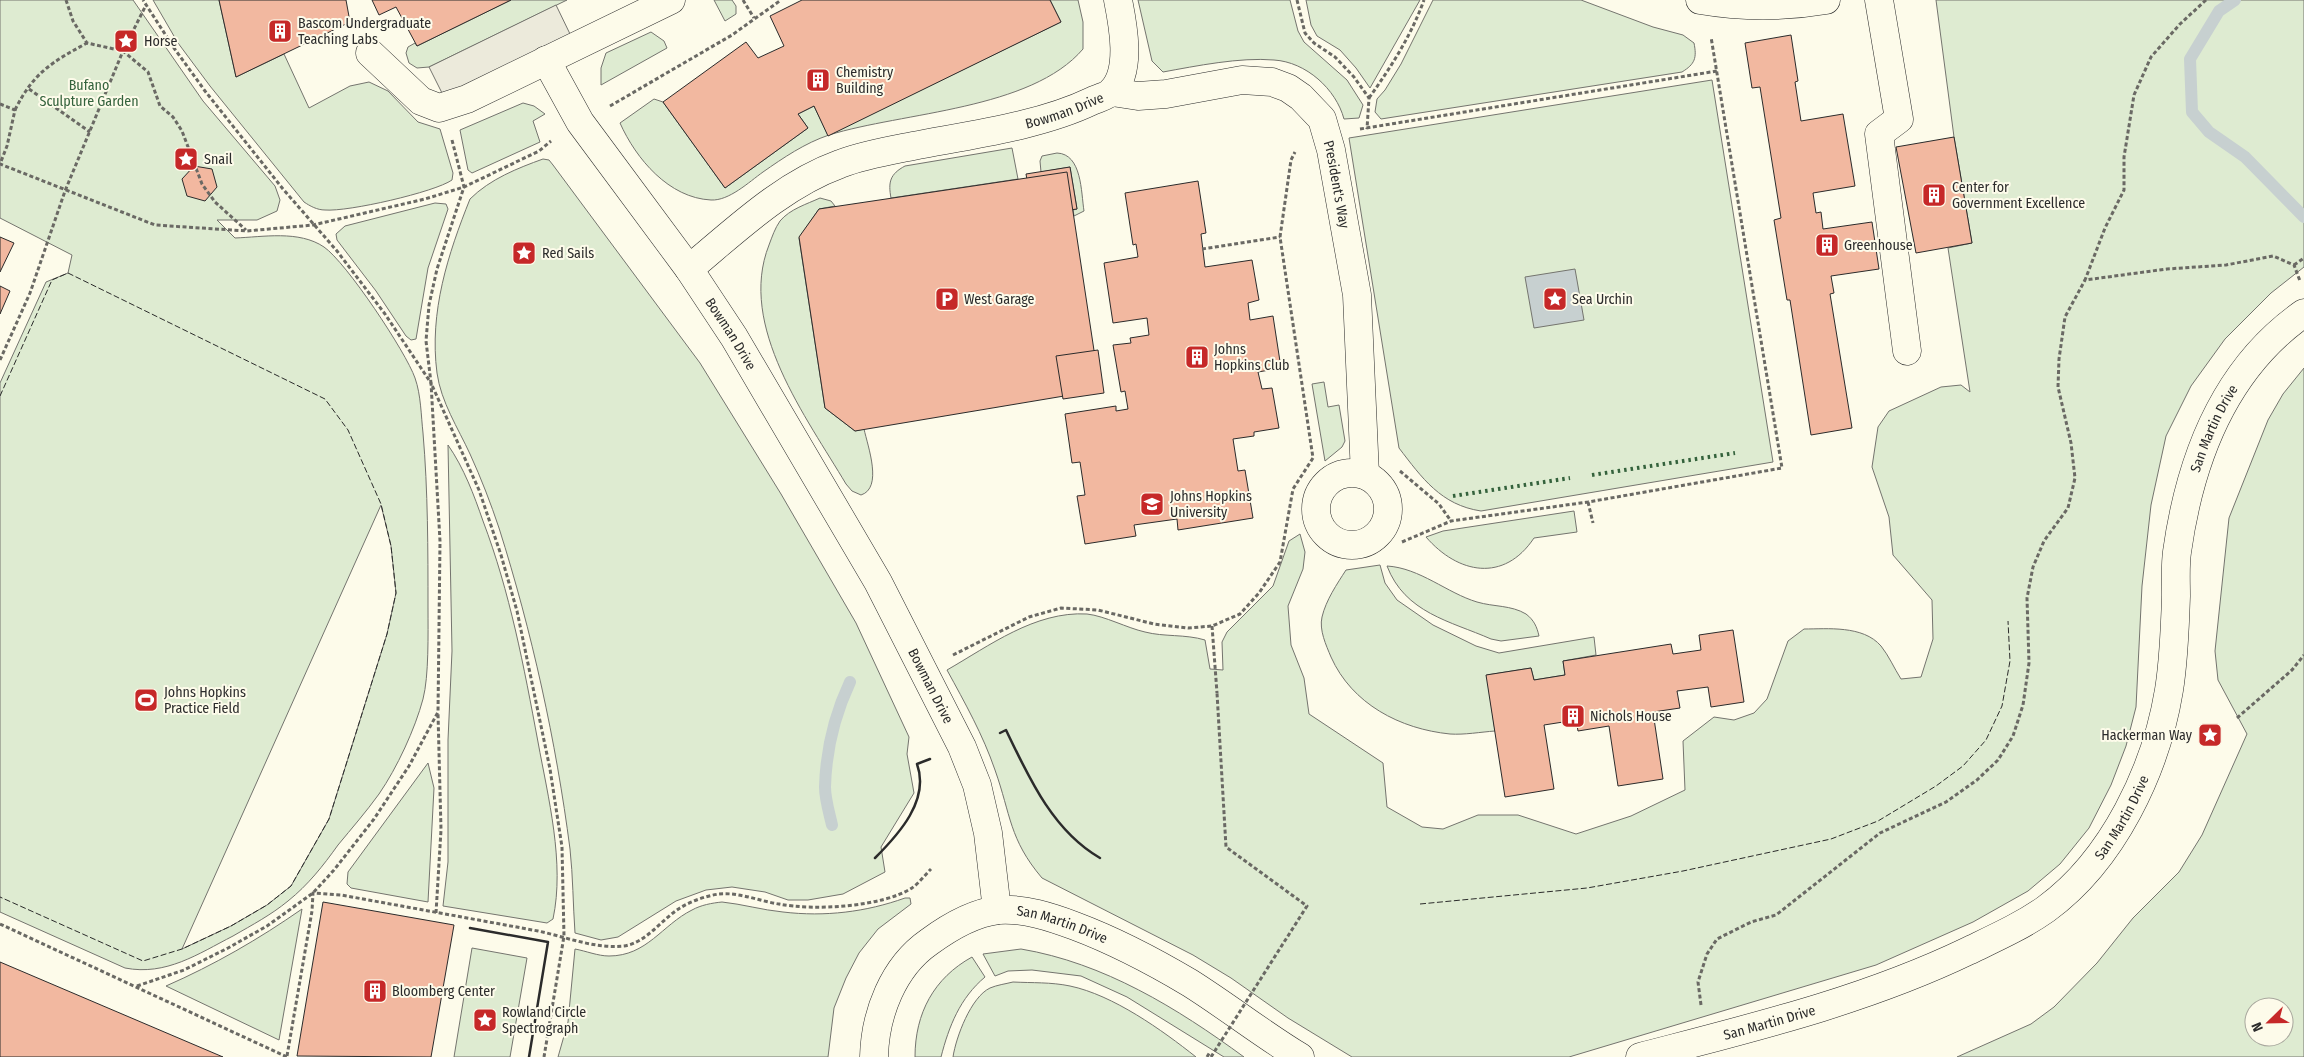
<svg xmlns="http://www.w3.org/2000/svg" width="2304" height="1057" font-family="'Fira Sans Condensed',sans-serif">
<rect width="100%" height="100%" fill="#fdfbea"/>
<g fill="#deebd1" stroke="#74746e" fill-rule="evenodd">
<path d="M 0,0 L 133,0 L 203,101 L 275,186 L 280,200 L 277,211 L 257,220 L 217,220 L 235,238 C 263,237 299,230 324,247 C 346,262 406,352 415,378 C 421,395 421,415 423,433 C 428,491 428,550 428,608 C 428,633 429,676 423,699 C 415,729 397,768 379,794 C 366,812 352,828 338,845 C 323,866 308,885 288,901 C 271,915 252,925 233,936 C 198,954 166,976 125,968 L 0,912 L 0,383 L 46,282 L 68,273 L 72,255 L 0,218 ZM 381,505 L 391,546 L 396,593 L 387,634 L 329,819 L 291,886 L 267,905 L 231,926 L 182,949 Z"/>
<path d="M 153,0 L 219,0 L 236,77 L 284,54 L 309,108 L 350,86 L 369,82 L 388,91 L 418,122 L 440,129 L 453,173 L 452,180 C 435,192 348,212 325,210 C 317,210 310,206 304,202 L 210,86 L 178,43 Z"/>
<polygon points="511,0 567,0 429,67 417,68 409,63 406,53 408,47 415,43 417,46"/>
<polygon points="714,0 732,0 736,6 736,14 725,21"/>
<path d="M 1050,0 L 1078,0 L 1083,22 L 1083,49 C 1031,110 903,112 829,135 C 805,143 783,158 763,172 C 749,182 729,201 711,200 C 669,198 636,159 620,123 L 654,99 L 663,102 L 725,188 L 808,128 L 798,114 L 814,106 L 828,135 L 1061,22 Z"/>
<path d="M 1138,0 L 1290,0 L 1298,31 L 1304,42 L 1347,80 L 1363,105 L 1359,118 L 1344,119 C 1336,89 1306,62 1274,60 C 1240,57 1196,66 1163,72 L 1152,61 Z"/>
<polygon points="1306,0 1420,0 1370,88 1356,68 1340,50 1317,36 1311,25"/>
<path d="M 1433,0 L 1581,0 L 1653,27 L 1683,35 L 1694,43 C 1697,58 1695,64 1682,72 L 1381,119 L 1375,112 L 1377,99 L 1385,90 L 1401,64 Z"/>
<path d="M 1936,0 L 2304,0 L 2304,267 L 2271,293 L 2225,339 L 2191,386 L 2166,436 L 2151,505 L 2142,586 L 2136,707 L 2126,746 L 2111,785 L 2089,828 L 2060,864 L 2028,891 L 1973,922 L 1876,965 L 1569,1057 L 1352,1057 L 1288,1018 L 1231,978 L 1193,955 L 1042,878 C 1009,839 1011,815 995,770 C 983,735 965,703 947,670 C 989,646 1035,611 1087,614 C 1105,616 1127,628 1145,632 C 1164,637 1185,634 1205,640 L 1210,669 L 1223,670 L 1222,642 L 1227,632 L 1273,586 L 1289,541 L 1300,534 L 1305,552 L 1303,569 L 1288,606 L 1291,645 L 1304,678 L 1309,714 L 1383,763 L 1387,807 L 1422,827 L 1443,829 L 1478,815 L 1518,815 L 1576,834 L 1631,816 L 1685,790 L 1683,741 L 1714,717 L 1734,720 L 1754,713 L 1767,699 L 1788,641 L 1804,629 C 1827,629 1863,625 1881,646 C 1889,656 1894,668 1901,679 L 1921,677 L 1933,639 L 1932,600 L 1893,555 L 1889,517 L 1872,467 L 1878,427 L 1889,411 L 1941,387 L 1961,385 L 1970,392 L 1948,248 L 1972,243 L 1954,137 Z"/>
<polygon points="651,32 664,41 667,48 601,85 601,68 606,53"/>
<path d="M 1712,80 L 1773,462 L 1481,511 C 1441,505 1422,478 1399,448 L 1349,138 Z"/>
<polygon points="523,103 534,106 545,114 533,121 540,142 472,173 468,170 460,130"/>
<path d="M 1012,148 L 1018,179 L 891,198 C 888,182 890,174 905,166 Z"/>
<path d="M 1057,153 C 1082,154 1081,192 1084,211 L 1074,216 L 1073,210 L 1077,209 L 1070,167 L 1041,172 L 1040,161 L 1042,156 Z"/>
<path d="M 543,159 L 549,160 L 553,165 L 700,363 L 781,494 L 856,623 L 909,737 L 907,754 L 914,793 L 881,847 L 885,872 L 843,894 L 808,900 L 788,900 L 765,892 L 732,887 L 706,890 L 676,901 L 618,937 L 601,940 L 575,933 C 573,905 573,876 570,849 C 556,741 532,632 499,528 C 491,504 481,478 470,454 C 458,428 441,402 437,373 C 429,312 448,254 470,199 C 490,179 518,168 543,159 Z"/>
<path d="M 820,198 L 831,201 L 835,206 L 819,209 L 799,238 L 825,408 L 855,431 L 864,429 C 868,447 883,488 861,495 L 852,491 L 846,484 C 807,418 737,326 769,245 C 772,237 775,228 780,221 C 790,209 807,204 820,198 Z"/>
<polygon points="435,203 446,204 448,209 428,268 416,339 411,340 406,336 376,291 337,240 336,234 345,226"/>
<path d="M 2304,368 L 2304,1057 L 1957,1057 L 2031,1024 L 2054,1007 L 2097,963 L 2133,918 L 2179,872 L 2202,835 L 2247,734 L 2218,680 L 2215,651 L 2229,518 L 2268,420 L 2283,394 ZM 2254,1007 L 2284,1007 L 2284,1037 L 2254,1037 Z"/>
<polygon points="1324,382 1328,407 1339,405 1345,441 1342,447 1325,461 1312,384"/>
<path d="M 448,445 C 464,468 474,495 483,521 C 510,592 524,667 538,742 C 548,797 565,863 553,919 L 547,923 L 443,906 L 448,862 L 448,740 L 452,651 Z"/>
<path d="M 1574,511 L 1577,532 L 1534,538 C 1504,583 1458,574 1426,537 L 1443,531 Z"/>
<path d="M 1380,565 L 1385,583 L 1397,600 L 1433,625 L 1476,646 L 1499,653 L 1594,637 L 1596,655 L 1563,661 L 1565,675 L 1534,680 L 1531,668 L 1487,675 L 1495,731 C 1481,732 1464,735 1450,734 C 1400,729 1352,704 1331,657 C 1326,645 1319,630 1322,617 C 1326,600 1337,584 1346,570 Z"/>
<path d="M 1387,566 C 1420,568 1447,593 1477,602 C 1494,607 1511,605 1526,614 C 1534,620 1537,627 1539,636 L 1501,641 L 1491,639 C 1450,621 1405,613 1387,566 Z"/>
<polygon points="428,763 434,788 428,902 351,888 347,884 348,872"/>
<path d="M 905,898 L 910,898 L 911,904 L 878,929 L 859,953 L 846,978 L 834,1008 L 828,1057 L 558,1057 L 568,1022 L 575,949 C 586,951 598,956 609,956 C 647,956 662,925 692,910 C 701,905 712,903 722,902 C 742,904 762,910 783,912 C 825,917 866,912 905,898 Z"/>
<path d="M 302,909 L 279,1040 L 166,986 C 214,965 259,939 302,909 Z"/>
<polygon points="472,948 527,958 510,1057 454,1057"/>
<path d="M 1021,949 C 1104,963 1177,1008 1244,1057 L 1224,1057 L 1127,997 L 1081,976 L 1032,970 L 1008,971 L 995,976 L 983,954 Z"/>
<path d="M 972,957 L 985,977 C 960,998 949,1026 941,1057 L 915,1057 C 915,1013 934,978 972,957 Z"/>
<path d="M 1013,982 C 1032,983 1051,982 1070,986 C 1113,995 1162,1030 1196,1057 L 953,1057 C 956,1037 971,997 990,988 C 997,985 1005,984 1013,982 Z"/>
</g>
<polygon fill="#eceadb" stroke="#74746e" points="556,5 571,36 444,97 429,67"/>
<polygon fill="#c7d0d0" stroke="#74746e" points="1575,269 1584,320 1534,328 1525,277"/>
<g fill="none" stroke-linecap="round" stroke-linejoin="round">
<g stroke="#c7d0d0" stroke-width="12">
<polyline points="2235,0 2219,11 2190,59 2192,112 2209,132 2245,157 2304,217"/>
<path d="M 832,825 C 829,812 825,799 825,787 C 826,750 835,714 850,682"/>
</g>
</g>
<g fill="#f2b8a0" stroke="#2b2b2b">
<polygon points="219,0 346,0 350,22 236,77"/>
<polygon points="372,0 511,0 417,46 396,7 379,15"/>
<polygon points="802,0 1050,0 1061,22 828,136 814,106 798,114 808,128 725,188 663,102 746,42 758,58 784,46 770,16"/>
<polygon points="1791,35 1798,81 1795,82 1801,121 1843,114 1855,186 1813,193 1816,213 1821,212 1823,229 1872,222 1879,269 1831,276 1834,293 1830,294 1852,428 1811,435 1790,300 1787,300 1774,220 1781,218 1760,87 1752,88 1745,43"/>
<polygon points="1954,137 1972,243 1916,253 1896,147"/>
<polygon points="194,166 212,169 217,187 205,201 187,196 182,179"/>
<polygon points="1070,167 1077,209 1033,215 1026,174"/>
<polygon points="1067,172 1100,390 855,431 825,408 799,237 819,209"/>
<polygon points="1198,181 1206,233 1201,234 1205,267 1252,260 1259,300 1248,303 1250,320 1273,316 1281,368 1258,372 1262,389 1272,388 1279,428 1254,432 1254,436 1233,439 1238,471 1245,470 1253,518 1178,530 1177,519 1134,525 1136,536 1085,544 1077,496 1085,495 1080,462 1072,463 1065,414 1116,406 1116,411 1128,409 1125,391 1121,392 1113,345 1131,343 1130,338 1149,335 1147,318 1113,323 1104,263 1138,257 1136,244 1133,245 1125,193"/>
<polygon points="0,237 14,243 0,272"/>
<polygon points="0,286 10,291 0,314"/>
<polygon points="1098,350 1104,393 1063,399 1056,356"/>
<polygon points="1733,630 1744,702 1711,707 1708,687 1677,691 1680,708 1653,712 1663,779 1618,786 1609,726 1578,731 1576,720 1544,725 1554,789 1505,797 1486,675 1531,668 1534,680 1565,675 1563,661 1671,644 1673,654 1701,650 1699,635"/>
<polygon points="323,902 454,925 431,1057 297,1056"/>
<polygon points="0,962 223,1057 0,1057"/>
</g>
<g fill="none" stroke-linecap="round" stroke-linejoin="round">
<g stroke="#2b2b2b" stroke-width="29">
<g id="minor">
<path d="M 1700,0 C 1741,7 1785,7 1826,0"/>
<polyline points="1879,0 1899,119 1879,134 1907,351"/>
<polyline points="370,53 421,101 439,108 467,99 671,0"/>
<path id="s1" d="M 546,60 L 580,122 L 689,269 L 734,337 L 878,582 L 962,747 L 977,785 L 988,833 L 997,910"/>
<path id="s2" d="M 1112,92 L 1138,96 L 1166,94 L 1242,80 L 1272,82 L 1288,88 L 1301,97 L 1322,119 L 1331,150 L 1357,295 L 1365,475"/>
<path id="s3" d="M 689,269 C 736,230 782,185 840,164 C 863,155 888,151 913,146 C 970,135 1040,126 1092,101 C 1098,98 1108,96 1112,91 C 1132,71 1123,25 1118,0"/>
<circle cx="1352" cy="509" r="36"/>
<path id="s4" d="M 874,1057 C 875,1014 893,967 929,942 C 948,928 974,913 998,910 C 1024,908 1051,917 1075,926 C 1115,941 1153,961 1190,983 C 1228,1007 1262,1034 1300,1057"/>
<path id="s5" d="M 1640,1057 C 1751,1028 1864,1001 1968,951 C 1995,938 2022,926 2046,909 C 2113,860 2156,770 2169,690 C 2174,659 2175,628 2176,596 C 2176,581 2175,566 2177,552 C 2190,459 2225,368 2304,313"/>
</g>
</g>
<g stroke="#6a6964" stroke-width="3" stroke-dasharray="4 2.5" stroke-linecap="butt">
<polyline points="66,0 73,21 87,43 123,51 148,72 160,106 173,117 182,131 202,184 215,202 246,230"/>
<polyline points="743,0 754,18"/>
<polyline points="1297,0 1305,33 1314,43 1335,57 1354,77 1369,98 1367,129"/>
<polyline points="2206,0 2180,24 2151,57 2134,95 2124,157 2124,190 2105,228 2085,280 2167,269 2226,265 2273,256 2294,265 2300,281"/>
<polyline points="29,89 90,132"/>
<path d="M 1369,98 C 1391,67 1411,36 1424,0"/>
<polyline points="0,104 15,110 7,146 0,164 155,225 247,231 313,225 425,199 464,187 539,151 551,141"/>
<polyline points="610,106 732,35 781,0"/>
<path d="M 15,110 C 33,73 52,62 87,43"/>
<polyline points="1360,129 1717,71"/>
<polyline points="452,140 464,187 437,269 429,305 426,341 431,383 479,490 501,555 517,611 550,769 562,847 564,936 544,1057"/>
<polyline points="1202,249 1280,237"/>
<polyline points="2294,265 2304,258"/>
<polyline points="0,360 30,293 65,191 123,51 146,5"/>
<polyline points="1400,471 1439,504 1451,521"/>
<polyline points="1588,502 1593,523"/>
<polyline points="1402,542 1451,521 1588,502 1782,468 1711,37"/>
<polyline points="1212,626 1217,693"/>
<polyline points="953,655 1029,617 1061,608 1098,610 1154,624 1188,628 1212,626 1240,614 1259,593 1280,562 1293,489 1313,458 1280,237 1291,160 1295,152"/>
<polyline points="2237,718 2292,670 2304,655"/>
<polyline points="436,913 441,830 438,713"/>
<polyline points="0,924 287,1057"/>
<polyline points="137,986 184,970 228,948 267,926 313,893 334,870 374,819 409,766 438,712 440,541 431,383 385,314 337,251 283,189 205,91 174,48 143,0"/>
<polyline points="1701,1005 1698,982 1707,954 1717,939 1751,922 1776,915 1880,833 1946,802 1977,780 1998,760 2013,736 2023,705 2029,663 2027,598 2033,567 2044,541 2068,508 2075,478 2071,443 2058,387 2059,359 2065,317 2085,280"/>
<path d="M 287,1056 L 312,911 L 313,893 L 341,895 C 407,907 473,919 538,931 C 566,937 595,949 624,946 C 646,943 662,919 680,908 C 691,901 706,896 719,894 C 739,892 759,901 779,904 C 814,911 882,907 912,888 C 919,883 925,875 931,869"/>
<polyline points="1207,1057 1210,1052"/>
</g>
<use href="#minor" stroke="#fdfbea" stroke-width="28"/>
<polyline stroke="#6a6964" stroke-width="3" stroke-dasharray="4 2.5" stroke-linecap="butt" points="1211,1057 1307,906 1226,847 1217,693"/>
<g stroke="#34623c" stroke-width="4" stroke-dasharray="2.5 4" stroke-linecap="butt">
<polyline points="1592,475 1735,453"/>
<polyline points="1453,496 1570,478"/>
</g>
<g stroke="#2b2b2b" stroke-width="1" stroke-dasharray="6 2.5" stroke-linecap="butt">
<polyline points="0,396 52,280 68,273 325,399 348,430 381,504 391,546 396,593 387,634 329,819 291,886 267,905 231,926 182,949 143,961 0,897"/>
<polyline points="1420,904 1587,888 1683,871 1831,839 1878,821 1936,786 1963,766 1986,740 2002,706 2010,661 2008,621"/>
</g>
<g stroke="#2b2b2b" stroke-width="2.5">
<path d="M 1000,733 L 1006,730 C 1029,778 1053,831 1100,858"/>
<path d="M 875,858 C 899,834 930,800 917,764 L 930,759"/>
<polyline points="470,928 548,942 529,1057"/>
</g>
</g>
<defs>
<g id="building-square" transform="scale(1.25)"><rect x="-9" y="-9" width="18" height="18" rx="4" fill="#c62828" stroke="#fdfbea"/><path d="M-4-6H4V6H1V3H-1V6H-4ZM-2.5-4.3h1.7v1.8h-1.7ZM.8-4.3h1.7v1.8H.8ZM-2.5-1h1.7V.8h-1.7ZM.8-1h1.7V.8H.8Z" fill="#fff"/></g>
<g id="sight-square" transform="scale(1.25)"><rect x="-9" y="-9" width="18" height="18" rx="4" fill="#c62828" stroke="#fdfbea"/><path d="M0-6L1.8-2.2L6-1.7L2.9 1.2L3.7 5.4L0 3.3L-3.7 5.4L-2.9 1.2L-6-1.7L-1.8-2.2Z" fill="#fff"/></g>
<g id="parking-square" transform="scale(1.25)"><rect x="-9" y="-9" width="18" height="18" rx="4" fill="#c62828" stroke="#fdfbea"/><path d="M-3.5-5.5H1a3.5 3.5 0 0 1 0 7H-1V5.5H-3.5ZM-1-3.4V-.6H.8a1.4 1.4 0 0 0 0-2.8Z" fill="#fff"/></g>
<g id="university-square" transform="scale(1.25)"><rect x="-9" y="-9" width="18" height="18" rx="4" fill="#c62828" stroke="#fdfbea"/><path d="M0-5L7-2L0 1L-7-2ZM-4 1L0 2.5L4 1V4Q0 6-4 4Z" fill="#fff"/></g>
<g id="stadium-square" transform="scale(1.25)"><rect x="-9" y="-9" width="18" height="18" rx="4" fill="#c62828" stroke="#fdfbea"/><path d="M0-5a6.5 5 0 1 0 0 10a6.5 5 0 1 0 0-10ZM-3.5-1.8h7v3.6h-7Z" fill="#fff"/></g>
</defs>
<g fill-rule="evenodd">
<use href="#building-square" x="280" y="31"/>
<use href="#sight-square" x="126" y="41"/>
<use href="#building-square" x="818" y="80"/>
<use href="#sight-square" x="186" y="159"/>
<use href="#building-square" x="1934" y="195"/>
<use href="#building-square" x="1827" y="245"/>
<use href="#sight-square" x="524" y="253"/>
<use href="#parking-square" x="947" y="299"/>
<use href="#sight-square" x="1555" y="299"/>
<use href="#building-square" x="1197" y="357"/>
<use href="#university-square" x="1152" y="504"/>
<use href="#stadium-square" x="146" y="700"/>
<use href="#building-square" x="1573" y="716"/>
<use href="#sight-square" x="2210" y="735"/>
<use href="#building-square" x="375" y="991"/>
<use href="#sight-square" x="485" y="1020"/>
</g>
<g text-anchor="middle" stroke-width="4" stroke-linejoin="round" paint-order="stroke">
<g font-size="14" fill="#2b2b2b" stroke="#fdfbea" text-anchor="start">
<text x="298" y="28">Bascom Undergraduate<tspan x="298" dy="16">Teaching Labs</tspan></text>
<text x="144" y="46">Horse</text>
<text x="836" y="77">Chemistry<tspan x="836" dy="16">Building</tspan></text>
<text x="204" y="164">Snail</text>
<text x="1952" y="192">Center for<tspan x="1952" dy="16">Government Excellence</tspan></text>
<text x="1844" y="250">Greenhouse</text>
<text x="542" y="258">Red Sails</text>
<text x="964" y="304">West Garage</text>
<text x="1572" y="304">Sea Urchin</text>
<text x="1214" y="354">Johns<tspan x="1214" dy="16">Hopkins Club</tspan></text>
<text x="1170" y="501">Johns Hopkins<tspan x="1170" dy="16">University</tspan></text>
<text x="164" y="697">Johns Hopkins<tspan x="164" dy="16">Practice Field</tspan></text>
<text x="1590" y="721">Nichols House</text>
<text x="2192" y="740" text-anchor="end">Hackerman Way</text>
<text x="392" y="996">Bloomberg Center</text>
<text x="502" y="1017">Rowland Circle<tspan x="502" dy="16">Spectrograph</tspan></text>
</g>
<g font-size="14" fill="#34623c" stroke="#fdfbea">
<text x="89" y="90">Bufano<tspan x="89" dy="16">Sculpture Garden</tspan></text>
</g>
<g font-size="14" fill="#2b2b2b" stroke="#fdfbea">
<text dy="5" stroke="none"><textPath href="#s3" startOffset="416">Bowman Drive</textPath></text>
<text dy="5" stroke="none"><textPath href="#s2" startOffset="292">President's Way</textPath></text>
<text dy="5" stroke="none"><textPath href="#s1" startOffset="331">Bowman Drive</textPath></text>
<text dy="5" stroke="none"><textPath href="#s5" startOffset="959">San Martin Drive</textPath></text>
<text dy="5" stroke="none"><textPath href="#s1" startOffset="736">Bowman Drive</textPath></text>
<text dy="5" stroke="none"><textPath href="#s5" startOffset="554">San Martin Drive</textPath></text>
<text dy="5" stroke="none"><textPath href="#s4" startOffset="275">San Martin Drive</textPath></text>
<text dy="5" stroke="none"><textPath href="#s5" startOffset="134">San Martin Drive</textPath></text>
</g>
</g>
<g transform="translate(2269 1022) rotate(247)"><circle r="24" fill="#fdfbea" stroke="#a9a89e"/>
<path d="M0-4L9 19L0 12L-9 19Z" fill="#c62828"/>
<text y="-8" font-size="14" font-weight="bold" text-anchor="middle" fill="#2b2b2b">N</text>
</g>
</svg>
